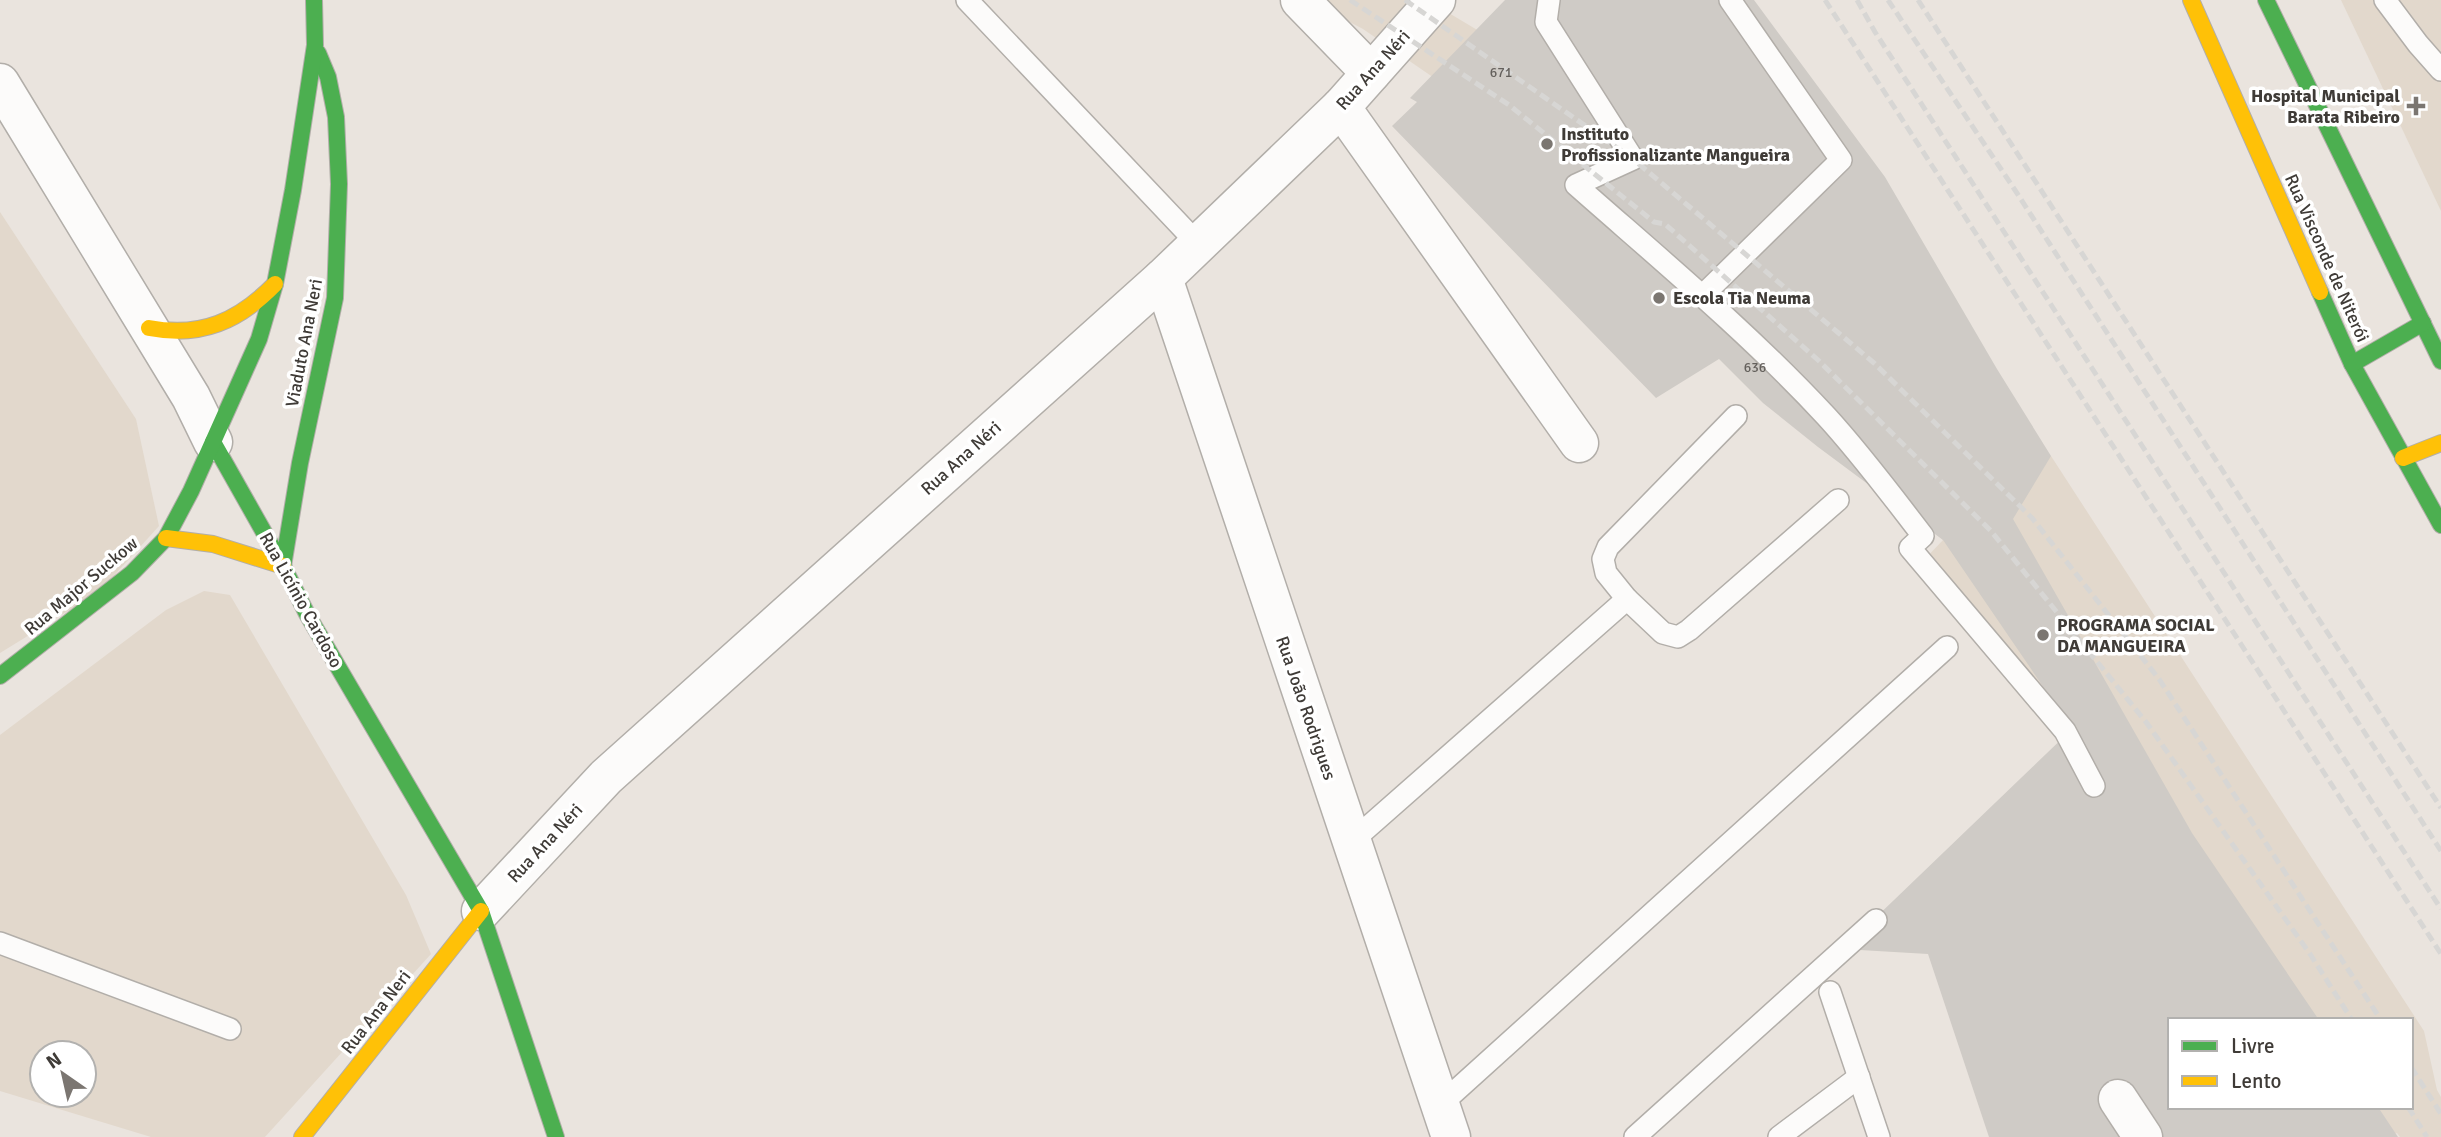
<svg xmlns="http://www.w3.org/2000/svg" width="2441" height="1137" font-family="Signika,sans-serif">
<rect width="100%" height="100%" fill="#eae4de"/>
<g fill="#e2d8cc" fill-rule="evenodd">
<polygon points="1308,0 1427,0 1479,31 2013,474 2051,456 2424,1031 2437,1090 2441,1097 2441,1137 2400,1137 2397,1133 2383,1137 2327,1107 2411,1107 2411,1020 2271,1020 1923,561 1943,540 1533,146 1363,29"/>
<polygon points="2341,0 2441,0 2441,211"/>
<polygon points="0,212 136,419 159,526 99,592 0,653"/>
<path d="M 204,591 L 230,595 L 406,895 L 431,954 L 265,1137 L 151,1137 L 0,1091 L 0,735 L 166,610 ZM 42,1053 L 84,1053 L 84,1095 L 42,1095 Z"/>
</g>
<polygon fill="#cfcbc6" points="1505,0 1754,0 1885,177 1997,369 2051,456 2013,519 2192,833 2319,1020 2170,1020 2170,1107 2378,1107 2398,1137 1989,1137 1928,954 1843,949 2072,729 1943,540 1818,447 1763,403 1719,359 1656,398 1392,126 1417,102 1410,98"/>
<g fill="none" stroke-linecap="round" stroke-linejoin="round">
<g stroke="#b2aea9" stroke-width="24">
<g id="lane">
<polyline points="967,0 1198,244"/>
<path d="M 1549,0 L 1546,22 L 1633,159 L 1576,185 C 1661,260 1749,333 1826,416 C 1861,454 1892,496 1923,536 L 1910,548 L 2065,731 L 2094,786"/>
<polyline points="2385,0 2418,44 2441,70"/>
<polyline points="1702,296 1841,160 1730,0"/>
<polyline points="1736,416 1608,547 1603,559 1606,573 1627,599 1663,633 1678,637 1689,630 1838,500"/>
<polyline points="1351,842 1627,599"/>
<polyline points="0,943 230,1029"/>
<polyline points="1830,992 1879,1137"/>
<polyline points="1440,1105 1947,647"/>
<polyline points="1635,1137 1876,920"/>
<polyline points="1779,1137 1859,1077"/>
</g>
</g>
<g stroke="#b2aea9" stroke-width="41">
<g id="street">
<polyline points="1300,0 1371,73"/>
<polyline points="0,83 191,397 213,442"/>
<polyline points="1341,107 1579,443"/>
<polyline points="1163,278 1451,1137"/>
<polyline points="481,911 606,777 1163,278 1341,107 1436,0"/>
<polyline points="2118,1099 2143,1137"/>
</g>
</g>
<g stroke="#b2aea9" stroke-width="18">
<g id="fast">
<polyline points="2266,0 2441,361"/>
<polyline points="2320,292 2352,364 2441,525"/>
<polyline points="2352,364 2423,323"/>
<polyline points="213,442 283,566 307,614 481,911 556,1137"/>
<polyline points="283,566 300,463 335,298 339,184 336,117 328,77 318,53"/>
<polyline points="0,676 132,573 166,538 191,491 259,339 275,284 293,190 315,45 314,0"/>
</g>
</g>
<g stroke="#b2aea9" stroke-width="18">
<g id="slow">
<polyline points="2191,0 2320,292"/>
<path d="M 149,328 C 201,338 239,321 275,284"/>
<polyline points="2403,458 2441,443"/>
<polyline points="166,538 213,544 283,566"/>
<polyline points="302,1137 481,911"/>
</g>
</g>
<use href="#lane" stroke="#fcfbfa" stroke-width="21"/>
<use href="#street" stroke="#fcfbfa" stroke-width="38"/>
<use href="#fast" stroke="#4caf50" stroke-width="16"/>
<use href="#slow" stroke="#ffc107" stroke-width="16"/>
<g stroke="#d7d6d4" stroke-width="5" stroke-dasharray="10 5" stroke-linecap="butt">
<polyline points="1350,0 1509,105 1654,222 1665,224 1818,360 1991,531 2146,722 2310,954 2352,1020"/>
<polyline points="1405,0 1633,159 1874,363 2032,518 2159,679 2381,1020"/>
<polyline points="1825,0 2441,954"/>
<polyline points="1857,0 1875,32 2441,909"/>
<polyline points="1888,0 2013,187 2441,851"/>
<polyline points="1918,0 2441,808"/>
<polyline points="2411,1067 2441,1114"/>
<polyline points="2408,1107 2427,1137"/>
</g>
</g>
<g fill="#7b7671" stroke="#fff" stroke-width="2.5">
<path d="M2412.5 95.5h7v7h7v7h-7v7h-7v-7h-7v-7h7z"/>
<circle cx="1547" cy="144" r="7"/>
<circle cx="1659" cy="298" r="7"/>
<circle cx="2043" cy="635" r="7"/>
</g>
<g text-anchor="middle" stroke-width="7" stroke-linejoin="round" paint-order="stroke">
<g font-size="14" fill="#64605c">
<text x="1501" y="77">671</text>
<text x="1755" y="372">636</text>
</g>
<g font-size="18" fill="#3f3b37" stroke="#fff">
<text transform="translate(1373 70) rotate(-48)" y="6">Rua Ana Néri</text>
<text transform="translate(2327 258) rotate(66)" y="6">Rua Visconde de Niterói</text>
<text transform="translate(304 343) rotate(-79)" y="6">Viaduto Ana Neri</text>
<text transform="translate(961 458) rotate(-42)" y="6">Rua Ana Néri</text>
<text transform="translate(81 586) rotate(-40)" y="6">Rua Major Suckow</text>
<text transform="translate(301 600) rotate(61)" y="6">Rua Licínio Cardoso</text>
<text transform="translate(1306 708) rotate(71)" y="6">Rua João Rodrigues</text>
<text transform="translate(545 843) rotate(-47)" y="6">Rua Ana Néri</text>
<text transform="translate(376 1012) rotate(-52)" y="6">Rua Ana Neri</text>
</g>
<g font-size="18" font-weight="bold" fill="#3f3b37" stroke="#fff" text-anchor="start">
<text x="2400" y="102" text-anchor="end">Hospital Municipal<tspan x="2400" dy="21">Barata Ribeiro</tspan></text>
<text x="1561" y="140">Instituto<tspan x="1561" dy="21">Profissionalizante Mangueira</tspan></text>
<text x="1673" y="304">Escola Tia Neuma</text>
<text x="2057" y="631">PROGRAMA SOCIAL<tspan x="2057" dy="21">DA MANGUEIRA</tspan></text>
</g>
</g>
<rect x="2168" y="1018" width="245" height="91" fill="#ffffff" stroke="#b2b1af" stroke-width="2"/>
<rect x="2182" y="1041" width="35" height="10" fill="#4caf50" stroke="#b2b1af" stroke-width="2"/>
<text x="2231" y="1053" font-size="21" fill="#3f3b37">Livre</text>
<rect x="2182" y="1076" width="35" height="10" fill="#ffc107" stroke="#b2b1af" stroke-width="2"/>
<text x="2231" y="1088" font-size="21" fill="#3f3b37">Lento</text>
<g transform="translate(63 1074) rotate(326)"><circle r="33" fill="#ffffff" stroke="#b2b1af" stroke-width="2"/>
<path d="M0-5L12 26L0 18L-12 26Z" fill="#7b7671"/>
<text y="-10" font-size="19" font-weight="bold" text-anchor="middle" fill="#3f3b37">N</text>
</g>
</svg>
